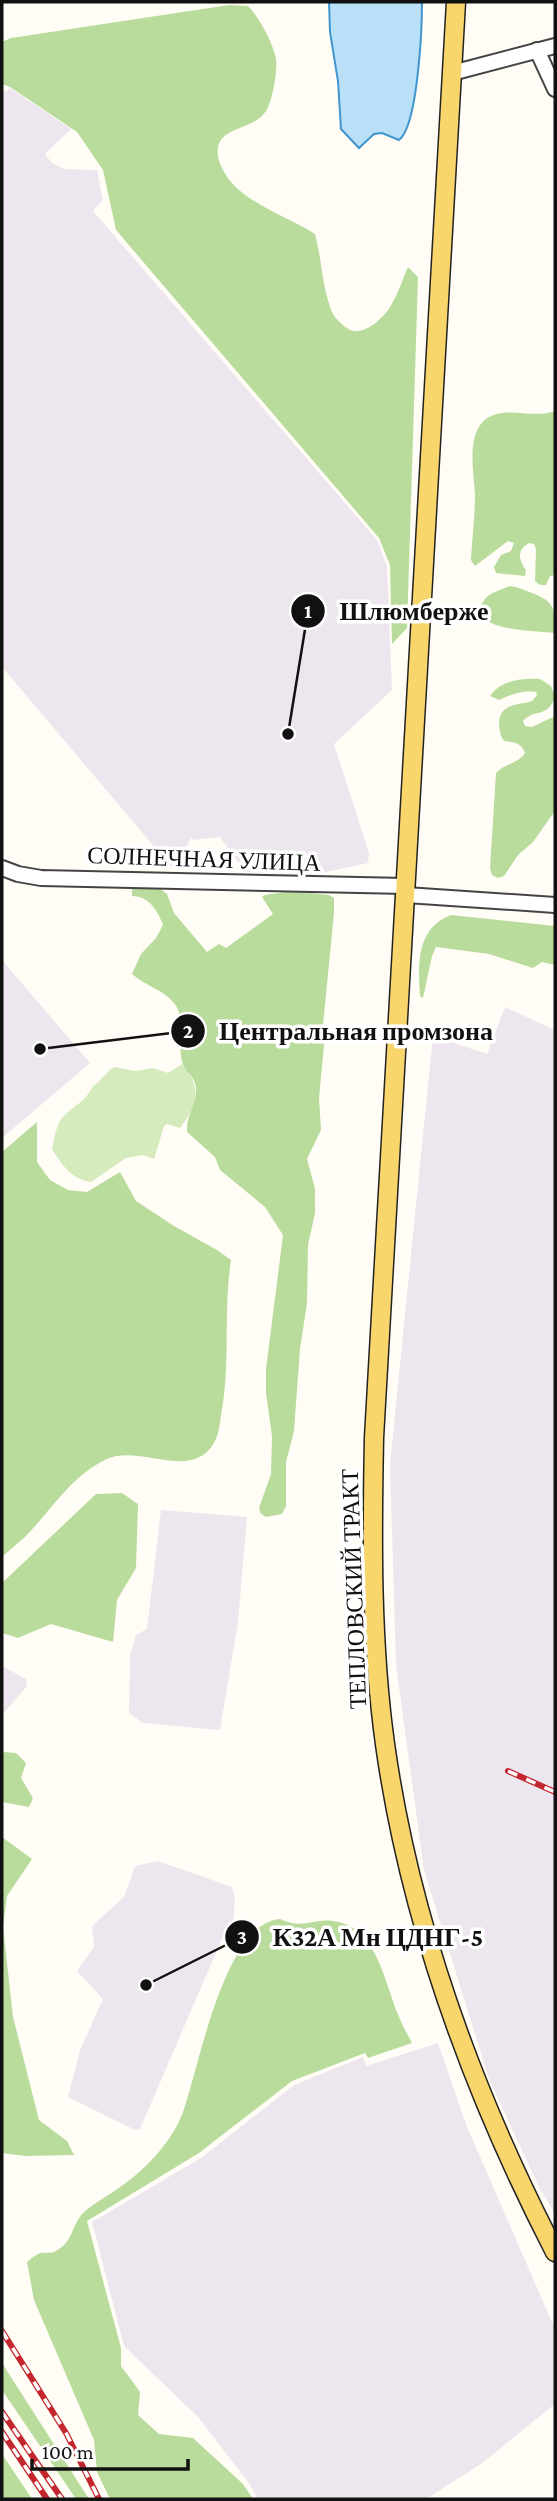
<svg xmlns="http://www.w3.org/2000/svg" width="557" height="2501" font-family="'Crimson Pro',serif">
<rect width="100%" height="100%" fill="#fffdf5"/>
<g fill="#eee6ef">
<polygon points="10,88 71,129 45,154 52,163 64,169 97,170 103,200 93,211 377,540 387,566 392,690 334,744 369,853 368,863 312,875 245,872 220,837 193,840 192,837 173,869 2,667 2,89 6,92"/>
<polygon points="2,960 90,1063 2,1138"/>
<polygon points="505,1007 555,1030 555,2214 539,2187 489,2079 424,1870 396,1665 390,1464 433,1036 487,1054"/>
<polygon points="161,1510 247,1517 238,1622 220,1730 143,1723 129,1713 130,1656 136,1635 147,1629"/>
<polygon points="2,1666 26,1679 27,1686 2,1715"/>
<polygon points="158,1861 232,1887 235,1899 233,1924 221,1941 140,2129 135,2130 68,2097 80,2050 103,1999 77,1971 94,1947 92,1926 124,1897 135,1866"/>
<polygon points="438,2043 467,2127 555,2329 555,2404 481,2464 426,2499 258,2499 248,2482 198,2417 124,2346 92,2222 201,2158 294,2085 363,2057 366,2066"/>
</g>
<path fill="#d5ebbd" d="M 182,1064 C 202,1087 198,1104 180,1128 L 167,1124 L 164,1126 L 154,1159 L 143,1155 L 126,1158 L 91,1182 C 71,1179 62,1165 52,1149 C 54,1139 56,1125 63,1117 C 76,1103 83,1105 93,1086 C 101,1081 106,1072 114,1067 L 135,1071 L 153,1068 L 168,1073 Z"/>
<g fill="#b9dc9c">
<path d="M 229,5 L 248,6 C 259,17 273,43 276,59 C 278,70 272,102 266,111 C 256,125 243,125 229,133 C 208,144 220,169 232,183 C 250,204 291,219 315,234 C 322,260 322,287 332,312 C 335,318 341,324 347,328 C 361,339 383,319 390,307 C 398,295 402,280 408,267 L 418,277 L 407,628 L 392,644 L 390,565 L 379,538 L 116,230 L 103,170 L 77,132 L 10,87 L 2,84 L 2,42 L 11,38 Z"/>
<path d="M 555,411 L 555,575 L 550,576 L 546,585 L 540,585 L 535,581 L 536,549 L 534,544 L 529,543 C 517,550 518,559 526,570 L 525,576 L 496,573 L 494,567 L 501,555 L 511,551 L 514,543 L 508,541 L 475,566 L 471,560 C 472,539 475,517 475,495 C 474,471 463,422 497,414 C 516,409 536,418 555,411 Z"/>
<path d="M 510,586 C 518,587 524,590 532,593 C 555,602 555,608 555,633 C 536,631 494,631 481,616 C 479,595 493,593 510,586 Z"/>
<path d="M 540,679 L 551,686 L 555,697 C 547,719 535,708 523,721 L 525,726 L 532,727 L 555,716 L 555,811 L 533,842 L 518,855 L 504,876 L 498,878 L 492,875 L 490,868 L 496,773 C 504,764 519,763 525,753 C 522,743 514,742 504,741 C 500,735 500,732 499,725 C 499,703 516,706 532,701 L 537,695 L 536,692 C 524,689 510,695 499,700 L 490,696 C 501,680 522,678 540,679 Z"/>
<path d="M 158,887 L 167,894 L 174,913 L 207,952 L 219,944 L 226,948 L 273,914 L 262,897 L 265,895 L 292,891 L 329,895 L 334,898 L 334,913 L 323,1025 L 325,1035 L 319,1098 L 321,1130 L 307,1159 L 315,1189 L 315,1213 L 308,1245 L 307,1303 L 300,1349 L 294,1431 L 286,1462 L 286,1506 L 282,1514 L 266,1517 L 261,1514 L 259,1508 L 271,1474 L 272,1436 L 266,1393 L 266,1369 L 283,1235 L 265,1207 L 220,1170 L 215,1157 L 187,1132 C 186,1114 196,1106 196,1090 C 197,1077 184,1072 182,1061 C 177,1043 187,1016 173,1002 C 163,990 144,985 132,974 L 141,954 L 156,938 L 163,925 C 158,911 149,896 132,896 L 132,889 Z"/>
<path d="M 451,915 L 555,926 L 555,965 L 542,962 L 533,968 L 489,954 L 436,947 L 432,956 L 423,998 L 420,996 C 418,965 416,928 451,915 Z"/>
<path d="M 37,1122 L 37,1162 L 50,1180 L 68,1190 L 87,1192 L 120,1172 L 136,1201 L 174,1226 L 217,1250 L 231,1260 C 223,1312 231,1364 221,1415 C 220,1423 219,1433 215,1441 C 193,1483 141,1444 107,1459 C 72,1475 52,1509 26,1536 C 18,1543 10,1550 2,1557 L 2,1152 Z"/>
<polygon points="122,1493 138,1504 136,1568 117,1600 113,1642 51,1624 18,1638 2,1633 2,1583 96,1494"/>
<polygon points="4,1752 16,1753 26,1763 21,1778 33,1798 29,1807 2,1802 2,1755"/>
<polygon points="2,1837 32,1859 7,1896 3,1927 13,2017 39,2120 67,2141 74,2155 25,2156 2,2153"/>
<path d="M 280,1919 C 305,1930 312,1918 333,1921 C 378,1926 385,1986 400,2019 C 403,2027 408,2035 412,2043 L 368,2058 L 365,2053 L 292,2081 L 199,2153 L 87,2221 L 121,2348 L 121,2366 L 140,2392 L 138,2415 L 159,2434 L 193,2438 L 243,2484 L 253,2499 L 110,2499 L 97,2472 L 94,2440 L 34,2300 L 27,2262 C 31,2259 36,2254 41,2253 C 46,2252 51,2254 56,2251 C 74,2241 71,2226 83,2213 C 95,2202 110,2195 123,2185 C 147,2168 173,2140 183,2112 C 199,2068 224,1923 280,1919 Z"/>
<polygon points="2,2363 89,2499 76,2499 2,2390"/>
<polygon points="2,2454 32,2499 2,2499"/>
</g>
<path fill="#b9e0f7" stroke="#3f96cf" stroke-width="2" d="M 329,2 L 422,2 C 422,27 418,126 399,140 L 382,133 L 374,134 L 359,148 L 341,129 L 338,81 L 330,32 Z"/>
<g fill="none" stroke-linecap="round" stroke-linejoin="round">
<g stroke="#444" stroke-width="18">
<g id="minor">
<polyline points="537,50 555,89"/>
<polyline points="452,73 555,46"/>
<polyline points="2,868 18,874 41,878 406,886"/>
<polyline points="406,895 555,905"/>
</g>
</g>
<g stroke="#222" stroke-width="21">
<path id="major" d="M 456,2 L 374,1438 C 372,1539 371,1643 385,1744 C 410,1922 473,2093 555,2252"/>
</g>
<use href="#minor" stroke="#fff" stroke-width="14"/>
<use href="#major" stroke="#f9d66b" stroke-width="18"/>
<g stroke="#c4262e" stroke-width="6">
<g id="rail">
<polyline points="508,1771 555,1792"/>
<polyline points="2,2331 66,2433 99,2499"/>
<polyline points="2,2412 62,2499"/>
<polyline points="2,2432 47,2499"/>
</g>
</g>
<use href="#rail" stroke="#fff" stroke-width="3.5" stroke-dasharray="10" stroke-linecap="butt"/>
</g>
<g text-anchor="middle" stroke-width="7" stroke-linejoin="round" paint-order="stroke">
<g font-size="24" fill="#111" stroke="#fff">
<text transform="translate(204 859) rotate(2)" y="8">СОЛНЕЧНАЯ УЛИЦА</text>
<text transform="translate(354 1589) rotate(-92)" y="8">ТЕПЛОВСКИЙ ТРАКТ</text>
</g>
</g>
<path fill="none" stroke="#111" stroke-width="2.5" d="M288 734L308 611M40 1049L188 1031M146 1985L242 1937"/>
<g fill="#111" stroke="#fff" stroke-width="2.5">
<circle cx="288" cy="734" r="7"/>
<circle cx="40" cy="1049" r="7"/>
<circle cx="146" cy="1985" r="7"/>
<circle cx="308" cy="611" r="18"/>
<circle cx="188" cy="1031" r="18"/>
<circle cx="242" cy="1937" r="18"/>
</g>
<g font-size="21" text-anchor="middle" font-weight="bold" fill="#fff">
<text x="308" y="618">1</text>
<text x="188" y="1038">2</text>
<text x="242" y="1944">3</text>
</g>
<g font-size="26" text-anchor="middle" font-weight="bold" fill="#111" stroke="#fff" stroke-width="7" stroke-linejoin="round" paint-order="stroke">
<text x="414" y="620">Шлюмберже</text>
<text x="356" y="1040">Центральная промзона</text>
<text x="378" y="1946">К32А Мн ЦДНГ-5</text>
</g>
<rect width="557" height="2501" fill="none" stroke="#111111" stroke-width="7"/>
<path d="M32 2459v10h156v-10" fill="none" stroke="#111111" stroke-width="3.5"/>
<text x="42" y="2459" font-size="21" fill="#111111" stroke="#ffffff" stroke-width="5" paint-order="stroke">100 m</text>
</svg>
